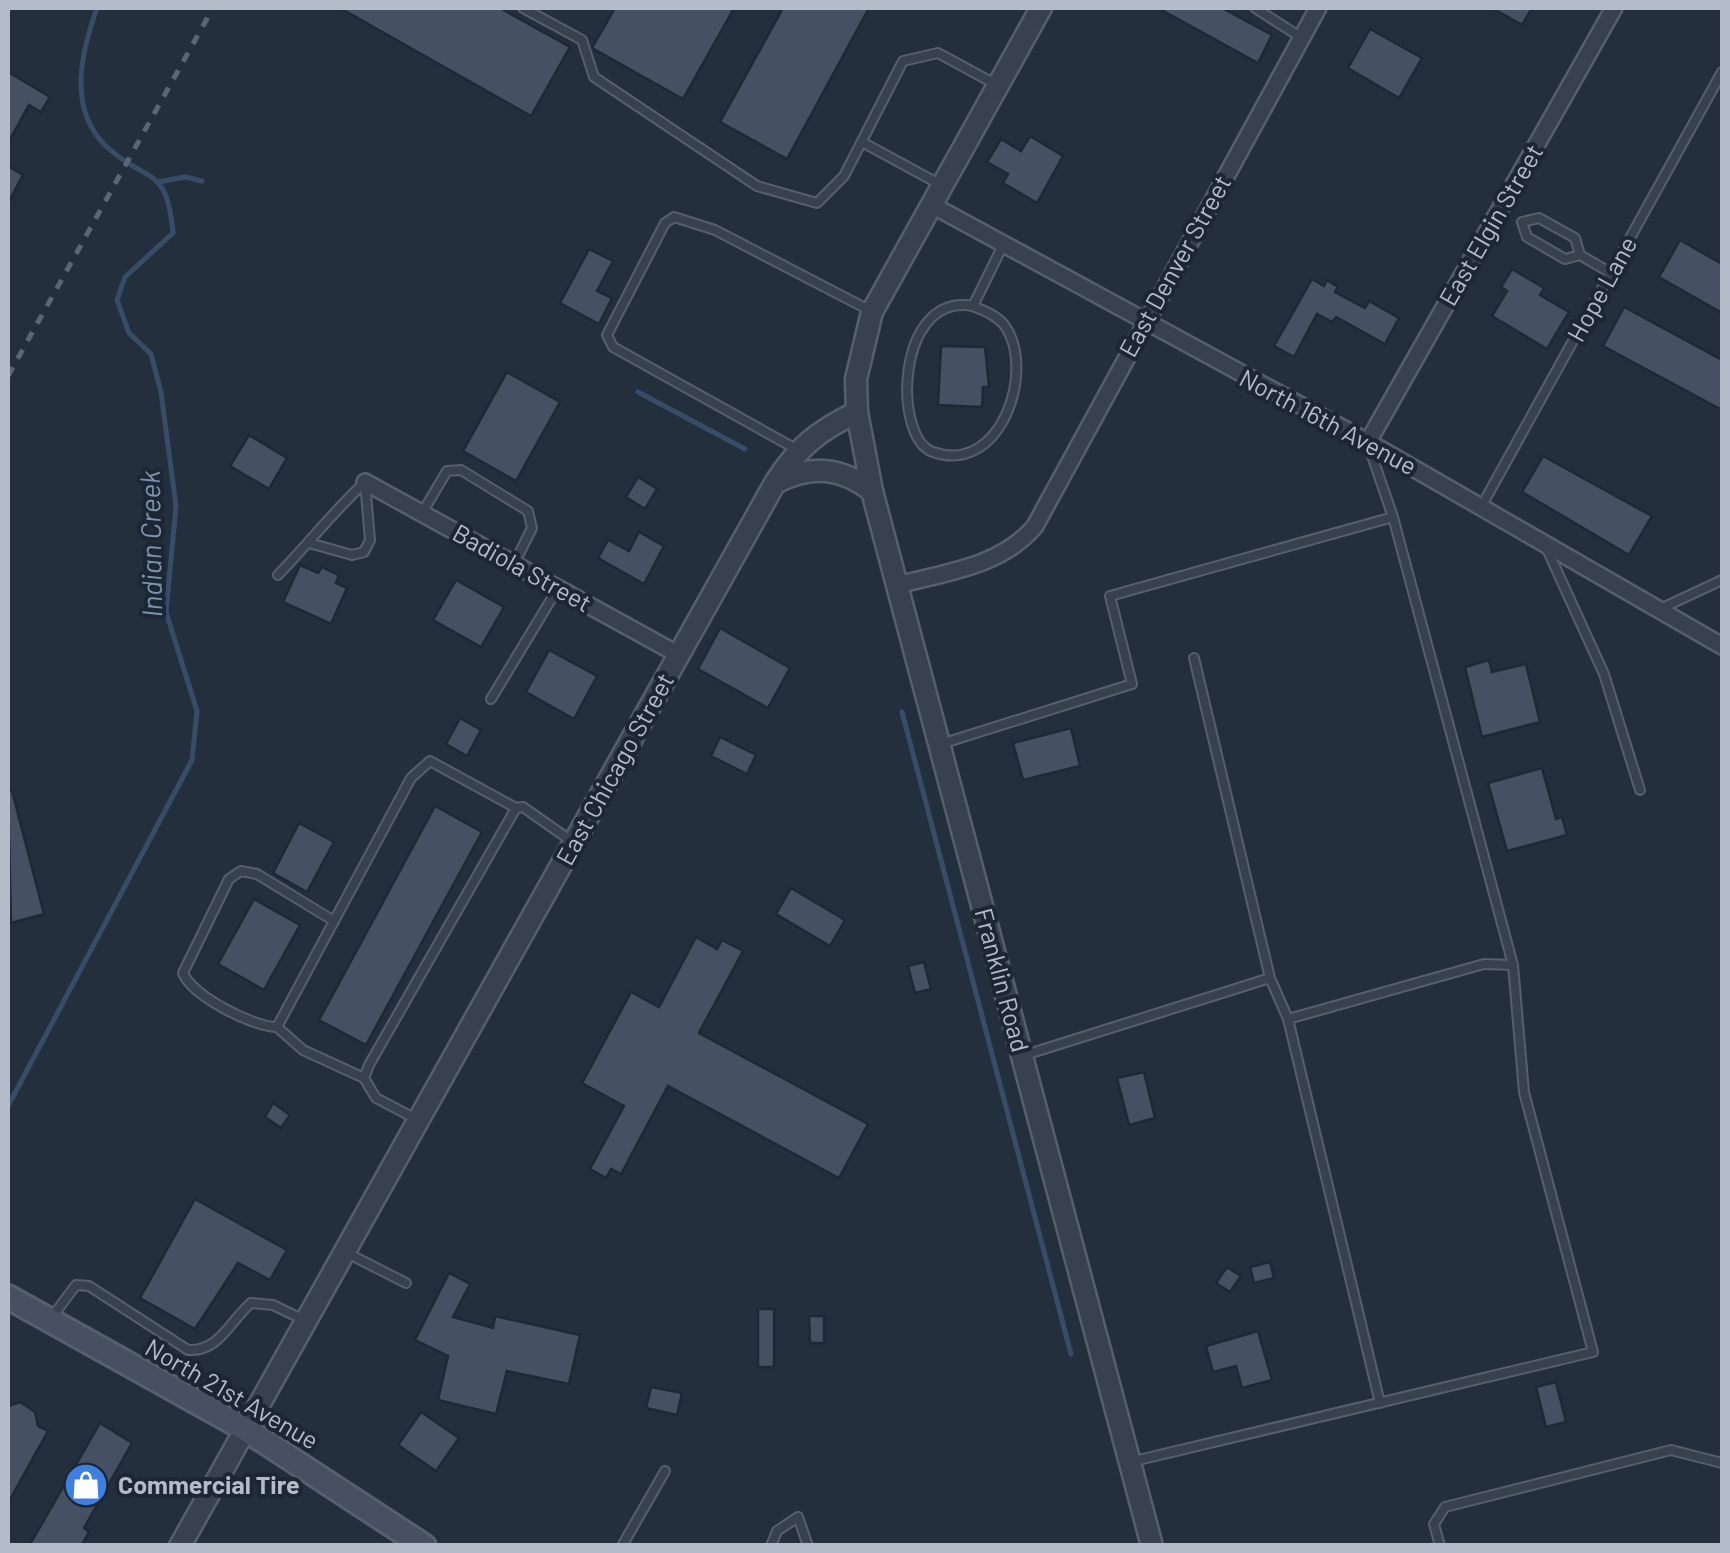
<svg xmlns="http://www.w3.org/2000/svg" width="1730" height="1553" font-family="Barlow,sans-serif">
<rect width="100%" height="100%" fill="#242f3e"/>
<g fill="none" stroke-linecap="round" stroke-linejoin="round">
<g stroke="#394c67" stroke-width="5">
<polyline points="158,182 185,177 202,181"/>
<polyline points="638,392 745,449"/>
<polyline points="902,712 1071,1354"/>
<path d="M 8,1106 L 192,760 L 197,711 L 166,612 L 176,506 L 161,392 L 151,354 L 129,333 L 117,300 L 125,277 L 173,233 C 167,164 147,184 107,147 C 67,110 81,53 97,8"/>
</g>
</g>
<g fill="#455162" stroke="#1f2835" stroke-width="2.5">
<polygon points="340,8 500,8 570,47 531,116"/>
<polygon points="615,8 734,8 683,99 592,48"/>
<polygon points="783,8 869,8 787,159 720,122"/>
<polygon points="1158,8 1222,8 1272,35 1258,63"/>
<polygon points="1492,8 1532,8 1522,25"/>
<polygon points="1370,29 1422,58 1399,98 1348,68"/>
<polygon points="8,72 50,97 41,112 29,105 8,143"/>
<polygon points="1030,136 1063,156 1037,203 1003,183 1008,174 987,162 1001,139 1021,151"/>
<polygon points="8,166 23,175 8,203"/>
<polygon points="1680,240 1722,264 1722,313 1659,277"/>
<polygon points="589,249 613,261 597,291 612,298 599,324 560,303"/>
<polygon points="1512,269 1544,288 1540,295 1569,312 1547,349 1492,316 1507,291 1501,287"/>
<polygon points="1312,279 1324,286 1327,280 1338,287 1335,292 1365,308 1369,301 1399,318 1385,344 1336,317 1332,322 1317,314 1294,357 1274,346"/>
<polygon points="1624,307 1722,360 1722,410 1603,346"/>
<polygon points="941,346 985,347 989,387 983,387 982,407 938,405"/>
<polygon points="507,372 560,402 516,481 463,451"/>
<polygon points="249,435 287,458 269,489 230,466"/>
<polygon points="1543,456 1652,516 1629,555 1522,492"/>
<polygon points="638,477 657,489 645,509 626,497"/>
<polygon points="639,532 664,546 644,584 598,558 608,540 629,551"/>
<polygon points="300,565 318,573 322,567 339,575 336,583 347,588 331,624 283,602"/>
<polygon points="456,580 504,607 481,647 433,620"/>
<polygon points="720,628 790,668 768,708 698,669"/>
<polygon points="549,650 597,676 574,719 526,692"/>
<polygon points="1489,660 1492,672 1526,664 1540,722 1482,737 1465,667"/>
<polygon points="460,718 481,730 467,756 446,744"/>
<polygon points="1071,728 1080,766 1023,780 1013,743"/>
<polygon points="720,737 756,755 747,774 711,756"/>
<polygon points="1542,768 1556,819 1562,817 1567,835 1507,851 1488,783"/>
<polygon points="8,791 12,791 44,914 11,923"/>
<polygon points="435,806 482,832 366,1045 319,1020"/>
<polygon points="299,823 334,842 307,892 273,873"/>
<polygon points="791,888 845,920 830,946 776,914"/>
<polygon points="254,899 300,925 264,990 218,964"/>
<polygon points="696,937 717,949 722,940 743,951 699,1033 868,1124 839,1178 668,1086 621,1174 611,1169 606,1178 590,1169 624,1106 582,1083 631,992 659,1007"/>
<polygon points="924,962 931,989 915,993 908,966"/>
<polygon points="1144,1072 1155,1118 1129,1125 1117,1078"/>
<polygon points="273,1103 290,1115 281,1128 265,1117"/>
<polygon points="195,1199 287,1250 270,1280 238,1263 195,1329 140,1298"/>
<polygon points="1270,1262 1274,1278 1254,1283 1250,1267"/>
<polygon points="1227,1267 1241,1276 1230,1292 1216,1283"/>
<polygon points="449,1273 470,1284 453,1317 493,1328 495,1316 580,1335 569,1384 507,1371 496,1414 438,1400 448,1356 415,1340"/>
<rect x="758" y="1309" width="16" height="58"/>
<polygon points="809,1316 824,1316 824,1343 810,1343"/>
<polygon points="1258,1331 1272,1380 1242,1388 1236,1366 1213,1372 1206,1346"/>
<polygon points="1556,1382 1566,1422 1546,1427 1536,1387"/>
<polygon points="651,1387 682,1393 677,1415 646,1408"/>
<polygon points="20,1402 35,1412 38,1426 48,1431 8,1503 8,1406"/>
<polygon points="421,1412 459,1438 436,1471 398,1445"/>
<polygon points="100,1423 132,1443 84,1528 89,1532 81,1546 29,1546"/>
</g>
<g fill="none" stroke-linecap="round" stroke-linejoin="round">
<g stroke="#565f6c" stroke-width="12">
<g id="service">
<polyline points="523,8 582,40 594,77 757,186 817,203 844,176 903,61 938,53 997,85"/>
<polyline points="1255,8 1302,38"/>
<polyline points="862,142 941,185"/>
<polyline points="1580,255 1565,259 1527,237 1522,222 1539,218 1575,238 1580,255 1611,273"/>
<path d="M 973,306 C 896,292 892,438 933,452 C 1001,476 1036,370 1005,326 C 998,316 984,311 973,306 L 1003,245"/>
<polyline points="796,449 613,347 607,335 665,223 674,217 715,230 871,311"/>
<polyline points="1481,507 1722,72"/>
<polyline points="422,513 447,471 461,470 528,511 532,528 514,564"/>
<polyline points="309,543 352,555 364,552 370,540 365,482"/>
<polyline points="1546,547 1604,674 1640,790"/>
<path d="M 278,575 C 308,544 333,512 365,482"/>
<polyline points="1660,609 1722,580"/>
<polyline points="491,699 558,588"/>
<polyline points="941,744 1132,684 1110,596 1393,517"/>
<polyline points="1270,978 1288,1019 1380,1403"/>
<polyline points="1288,1019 1484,964 1513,965"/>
<path d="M 277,1027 C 253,1027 192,996 183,973 L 229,879 L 241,871 L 257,874 L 334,921"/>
<polyline points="1025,1055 1270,978 1194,658"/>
<polyline points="364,1078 303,1050 277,1027 411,778 430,761 516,808"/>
<polyline points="418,1120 376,1098 364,1078 369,1065 516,808 523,807 570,840"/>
<polyline points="349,1254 406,1283"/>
<path d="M 52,1317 L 76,1285 L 89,1286 L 188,1350 C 219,1352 230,1321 251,1303 L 273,1305 L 304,1320"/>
<polyline points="1130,1462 1593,1352 1524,1092 1513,965 1393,517 1369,447"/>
<polyline points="622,1546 665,1471"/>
<polyline points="771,1546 777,1531 798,1517 808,1546"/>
<polyline points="1440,1546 1434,1524 1445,1507 1671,1450 1722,1463"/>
</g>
</g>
<g stroke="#565f6c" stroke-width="20">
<g id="minor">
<polyline points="930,204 1368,442 1722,646"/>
<polyline points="1368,442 1614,8"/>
<polyline points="365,482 679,655"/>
<path d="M 898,585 C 947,572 1002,566 1035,526 L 1318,8"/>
</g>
</g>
<g stroke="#565f6c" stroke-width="25">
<g id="tertiary">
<polyline points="1041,8 872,312 856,379 857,412 872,491 1152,1546"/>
<path d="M 777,482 C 812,465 841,467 872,491"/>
<path d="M 180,1546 L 775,483 C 798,447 818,431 857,412"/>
</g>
</g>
<g stroke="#565f6c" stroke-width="28">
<polyline id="secondary" points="8,1297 245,1429 424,1546"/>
</g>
<use href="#service" stroke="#38414e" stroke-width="8"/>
<use href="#minor" stroke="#38414e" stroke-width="15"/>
<use href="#tertiary" stroke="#38414e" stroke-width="20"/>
<use href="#secondary" stroke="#465061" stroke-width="22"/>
<polyline stroke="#5a6575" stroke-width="5" stroke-dasharray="10 10" stroke-linecap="butt" points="8,376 213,8"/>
</g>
<defs>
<g id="shop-disc" transform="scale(2.25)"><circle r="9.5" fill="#3f7fe0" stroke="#1d2633"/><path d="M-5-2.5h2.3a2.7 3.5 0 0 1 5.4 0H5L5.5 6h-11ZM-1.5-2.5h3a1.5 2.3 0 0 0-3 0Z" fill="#fff"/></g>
</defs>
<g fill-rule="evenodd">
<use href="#shop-disc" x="86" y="1485"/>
</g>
<g text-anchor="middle" stroke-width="8" stroke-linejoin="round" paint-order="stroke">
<g font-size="25" fill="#b4bcc9" stroke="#1d2633">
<text transform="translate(1491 225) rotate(-60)" y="9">East Elgin Street</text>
<text transform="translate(1175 266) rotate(-61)" y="9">East Denver Street</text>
<text transform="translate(1602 289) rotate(-61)" y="9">Hope Lane</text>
<text transform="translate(1328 422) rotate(28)" y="9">North 16th Avenue</text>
<text transform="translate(522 568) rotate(29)" y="9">Badiola Street</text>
<text transform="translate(615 769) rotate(-61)" y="9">East Chicago Street</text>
<text transform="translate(1002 980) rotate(75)" y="9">Franklin Road</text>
<text transform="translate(232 1394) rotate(30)" y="9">North 21st Avenue</text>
</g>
<g font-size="25" font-weight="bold" fill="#b4bcc9" stroke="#1d2633" text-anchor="start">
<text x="118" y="1494">Commercial Tire</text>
</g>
<g font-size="28" font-style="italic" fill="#7c92b1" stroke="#1d2633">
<text transform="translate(151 544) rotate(-91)" y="10">Indian Creek</text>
</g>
</g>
<rect width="1730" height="1553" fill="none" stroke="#b4bcc9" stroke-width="20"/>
</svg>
